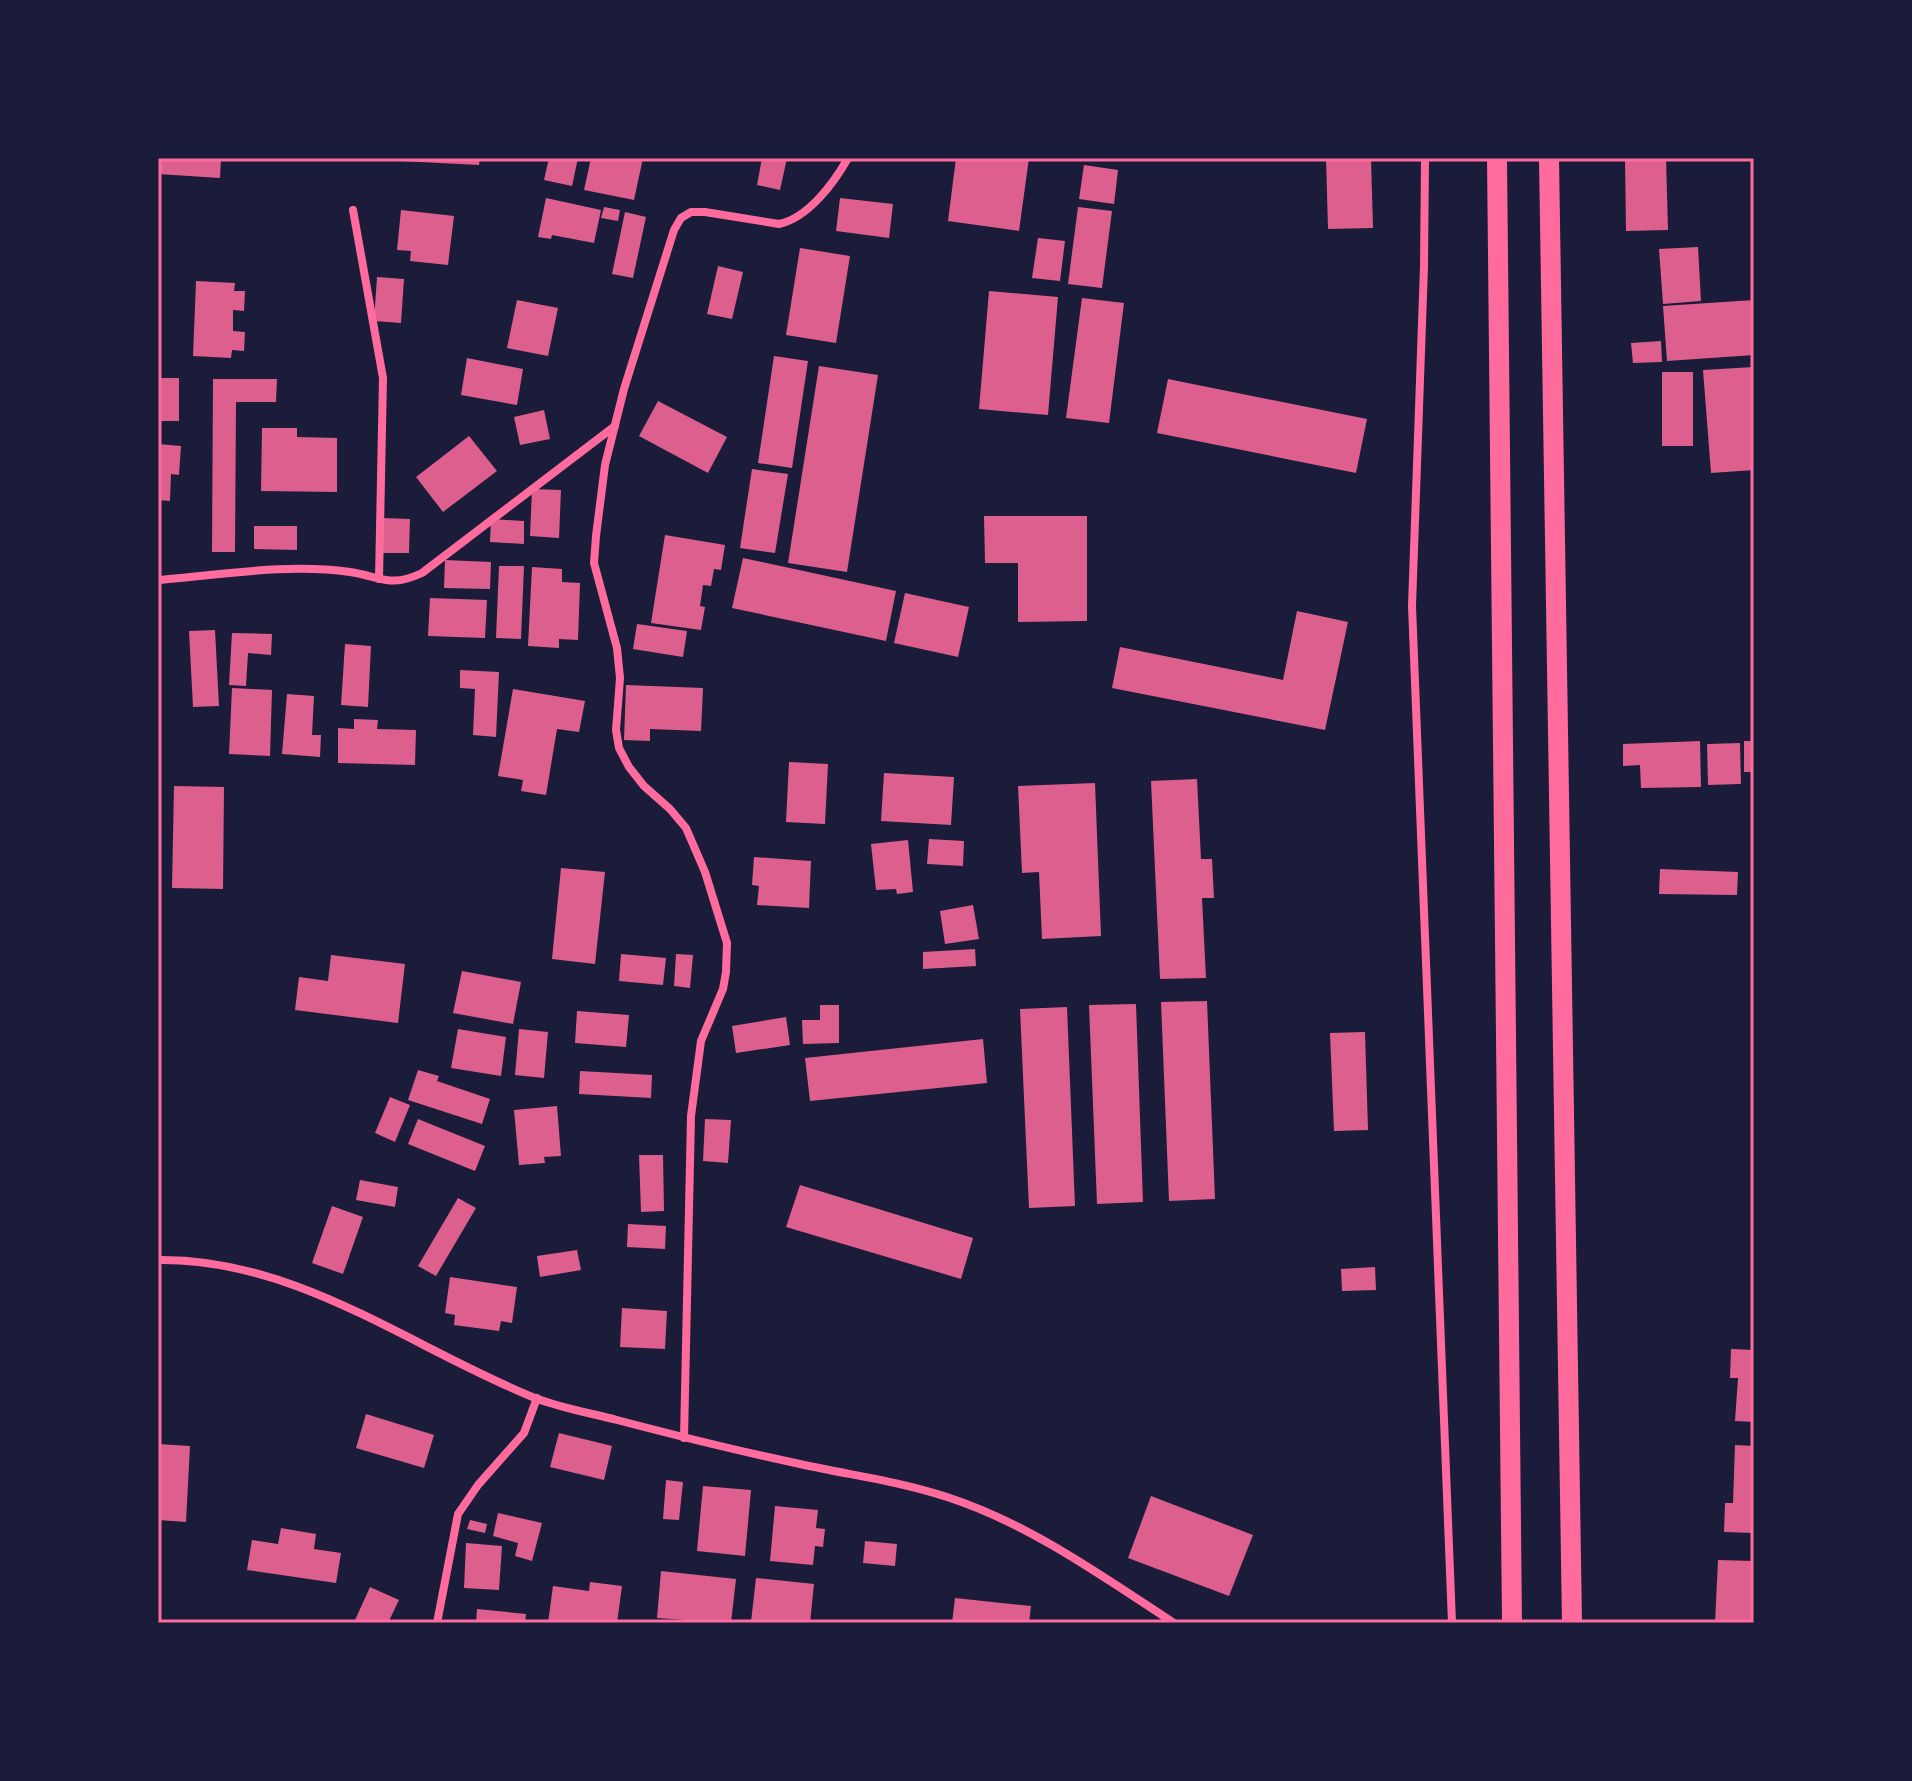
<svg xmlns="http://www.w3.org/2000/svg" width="1912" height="1781" font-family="'Exo 2',sans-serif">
<rect width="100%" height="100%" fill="#1b1b3a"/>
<g fill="#dd5f8e">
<polygon points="158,158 221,158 220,178 158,174"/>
<polygon points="380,158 480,158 479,165 380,160"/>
<polygon points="549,158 578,158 572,186 544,180"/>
<polygon points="591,158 643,158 634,200 584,190"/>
<polygon points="762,158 787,158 780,190 757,185"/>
<polygon points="956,158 1029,158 1019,231 948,221"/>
<polygon points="1326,158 1371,158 1373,228 1328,229"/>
<polygon points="1625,158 1666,158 1668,230 1626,231"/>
<polygon points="1084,165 1118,170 1114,204 1079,199"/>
<polygon points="546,198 601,210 594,243 552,235 551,239 538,237"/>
<polygon points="840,198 893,204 889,238 836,231"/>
<polygon points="604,207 620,210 618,221 601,218"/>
<polygon points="1078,207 1112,211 1102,288 1068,284"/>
<polygon points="401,210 454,216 448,265 410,261 411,251 397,250"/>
<polygon points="625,212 646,217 633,278 612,274"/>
<polygon points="1038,238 1065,241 1060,281 1032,278"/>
<polygon points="1698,247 1701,301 1663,304 1659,249"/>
<polygon points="800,248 850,256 836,343 786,335"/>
<polygon points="718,266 743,272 732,319 707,314"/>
<polygon points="377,277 404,279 401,323 374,321"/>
<polygon points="196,281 235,283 234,291 245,291 244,311 233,310 233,331 245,332 244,351 232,350 231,358 193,356"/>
<polygon points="989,291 1058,297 1048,415 979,409"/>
<polygon points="1082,298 1124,303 1109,423 1066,418"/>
<polygon points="517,300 558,308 548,356 507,348"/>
<polygon points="1754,300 1754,355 1667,361 1663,306"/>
<polygon points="1661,341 1662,362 1633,363 1631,343"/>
<polygon points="774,356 808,361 792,468 758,463"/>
<polygon points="467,358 523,369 517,405 461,395"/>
<polygon points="819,366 878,375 847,572 788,563"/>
<polygon points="1754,367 1754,470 1711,473 1703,370"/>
<rect x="1662" y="372" width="31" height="74"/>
<rect x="158" y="378" width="21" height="43"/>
<polygon points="213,379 277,379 276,402 236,402 235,552 212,552"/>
<polygon points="1168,379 1367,419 1356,473 1157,433"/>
<polygon points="658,401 727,437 708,473 639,436"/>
<polygon points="544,410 550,439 520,445 514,417"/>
<polygon points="262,428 297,428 297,437 337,438 337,492 261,491"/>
<polygon points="469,436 497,471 443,512 416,477"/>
<polygon points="158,444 181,446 179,475 171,474 170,501 158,500"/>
<polygon points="752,469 788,474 775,553 740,548"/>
<polygon points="532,489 561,490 559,538 530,536"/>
<polygon points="984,516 1087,516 1087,621 1018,622 1018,563 985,563"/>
<polygon points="383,518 410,519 409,553 382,553"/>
<polygon points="491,519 524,521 524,544 490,542"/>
<polygon points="254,526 297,526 297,550 254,549"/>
<polygon points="665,535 725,545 721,570 714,569 711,586 703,585 700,606 705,607 701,630 651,623"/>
<polygon points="743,558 896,591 886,641 732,608"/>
<polygon points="445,560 491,562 490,589 444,588"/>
<polygon points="499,566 524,566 521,639 496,638"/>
<polygon points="532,567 562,569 562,582 580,583 578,640 559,639 559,648 528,646"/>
<polygon points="905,593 969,607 958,657 894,643"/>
<polygon points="430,598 487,600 485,638 428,636"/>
<polygon points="1297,611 1348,622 1325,730 1112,688 1120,647 1283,680"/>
<polygon points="637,624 687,631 683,657 633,649"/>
<polygon points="215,630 219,706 193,707 189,631"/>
<polygon points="232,633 272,634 271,655 248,653 246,686 229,685"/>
<polygon points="345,644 371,646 368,707 341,705"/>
<polygon points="460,670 499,672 496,737 473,735 475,689 460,688"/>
<polygon points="626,685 703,688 701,731 650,729 650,741 624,740"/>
<polygon points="232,688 272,690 270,756 229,754"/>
<polygon points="513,689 585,701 579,732 557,729 546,795 521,791 523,780 498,776"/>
<polygon points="287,694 314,696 312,735 321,735 320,757 282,754"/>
<polygon points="354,719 378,720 377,729 416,730 415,765 338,763 338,728 354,729"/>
<polygon points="1700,741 1701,787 1641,788 1640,765 1623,766 1623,744"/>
<rect x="1744" y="741" width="10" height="31"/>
<polygon points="1740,743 1741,784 1708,785 1707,744"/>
<polygon points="789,762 828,764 825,824 786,822"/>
<polygon points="884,773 954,777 951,825 881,821"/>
<polygon points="1197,779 1201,859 1212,859 1214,898 1202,898 1206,978 1160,979 1151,781"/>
<polygon points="1095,783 1101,936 1042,939 1039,872 1022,873 1018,786"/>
<polygon points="174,786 224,787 223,889 172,888"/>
<polygon points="929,839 964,841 963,866 927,864"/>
<polygon points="908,840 913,892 897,894 896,889 876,890 871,844"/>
<polygon points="754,857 811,861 809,908 757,905 759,886 752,885"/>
<polygon points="561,868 605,872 595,964 552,959"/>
<polygon points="1660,869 1738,872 1737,895 1659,894"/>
<polygon points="973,905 979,939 945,944 940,911"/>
<polygon points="975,949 976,966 923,969 923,952"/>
<polygon points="621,954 666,958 663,985 619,981"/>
<polygon points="676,954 693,955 690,988 674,986"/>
<polygon points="331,955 405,964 398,1023 295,1010 299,977 328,981"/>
<polygon points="462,971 521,982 513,1024 453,1013"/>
<polygon points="1207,1001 1215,1199 1169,1201 1161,1002"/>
<polygon points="1136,1004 1143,1202 1097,1204 1089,1005"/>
<polygon points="820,1005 839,1005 839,1043 803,1044 802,1020 820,1020"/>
<polygon points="1067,1007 1075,1206 1029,1208 1020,1009"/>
<polygon points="577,1011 629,1015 626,1047 575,1043"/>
<polygon points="786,1017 790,1045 736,1053 732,1026"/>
<polygon points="458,1029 506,1037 501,1076 451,1068"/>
<polygon points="519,1029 548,1032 544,1078 515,1075"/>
<polygon points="1365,1032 1368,1130 1334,1131 1330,1033"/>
<polygon points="983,1039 987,1083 810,1101 805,1058"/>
<polygon points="418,1070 439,1076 437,1081 490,1099 482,1124 408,1100"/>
<polygon points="580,1071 652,1075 651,1098 579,1094"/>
<polygon points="390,1097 410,1105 395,1142 375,1133"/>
<polygon points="557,1106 561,1156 544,1157 545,1163 519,1165 514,1110"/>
<polygon points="418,1119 485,1146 475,1171 408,1144"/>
<polygon points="705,1119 731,1120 728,1163 703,1161"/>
<polygon points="639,1155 663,1155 664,1211 641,1212"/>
<polygon points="360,1180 398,1187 395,1207 356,1200"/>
<polygon points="800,1185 973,1238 961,1279 786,1227"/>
<polygon points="458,1198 476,1208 436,1276 418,1266"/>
<polygon points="332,1206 363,1217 343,1274 312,1263"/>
<polygon points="628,1224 666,1226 665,1249 627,1247"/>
<polygon points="577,1250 581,1270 540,1277 537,1256"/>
<polygon points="1375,1267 1376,1290 1342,1291 1341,1269"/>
<polygon points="450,1277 517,1287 512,1323 501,1321 499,1331 454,1325 455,1315 445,1313"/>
<polygon points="622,1308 667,1311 665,1349 620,1347"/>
<polygon points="1731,1349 1754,1350 1754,1422 1735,1421 1738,1378 1730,1378"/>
<polygon points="366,1414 434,1435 424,1468 356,1448"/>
<polygon points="559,1433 612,1446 604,1480 550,1467"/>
<polygon points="158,1444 190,1446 186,1522 158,1520"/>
<polygon points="1735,1445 1754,1446 1754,1533 1724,1532 1725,1503 1733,1503"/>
<polygon points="666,1480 683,1482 679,1520 663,1519"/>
<polygon points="703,1486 751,1490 745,1556 697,1551"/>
<polygon points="1151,1496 1253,1535 1229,1596 1128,1558"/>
<polygon points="775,1506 818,1510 816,1528 825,1529 823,1547 815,1546 813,1565 770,1561"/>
<polygon points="498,1513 542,1523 532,1561 515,1556 518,1543 493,1536"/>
<polygon points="470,1520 487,1524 485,1533 467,1529"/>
<polygon points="281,1528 316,1534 314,1549 341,1553 336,1583 247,1570 252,1540 278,1544"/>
<polygon points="865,1541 897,1544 895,1566 863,1563"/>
<polygon points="466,1543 502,1546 499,1590 464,1588"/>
<polygon points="1718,1560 1754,1561 1754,1623 1715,1623"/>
<polygon points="661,1571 736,1579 731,1623 657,1618"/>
<polygon points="756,1578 814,1584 810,1623 751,1622"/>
<polygon points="590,1582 622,1586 617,1623 548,1623 553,1586 589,1591"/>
<polygon points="370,1587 399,1600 388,1623 363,1623 355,1620"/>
<polygon points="955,1598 1031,1606 1029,1623 952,1623"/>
<polygon points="477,1609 526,1614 525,1623 476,1623"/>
</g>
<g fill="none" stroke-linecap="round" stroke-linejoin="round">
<g stroke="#ff6b9d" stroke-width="8">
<polyline points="1425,158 1424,267 1412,606 1452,1623"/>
<polyline points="353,210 383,378 379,579"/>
<path d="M 158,580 C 221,575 287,563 350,572 C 382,577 390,588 422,573 L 615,426"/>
<path d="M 158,1260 C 297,1258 411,1348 535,1398 C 561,1408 590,1413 617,1420 C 678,1436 738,1451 800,1464 C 849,1475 899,1481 947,1497 C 1030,1524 1102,1576 1174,1623"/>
<path d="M 684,1438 L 691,1116 L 701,1041 L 723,989 L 726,972 L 727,943 L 705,872 L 686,828 L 670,809 L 644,786 L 629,767 L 619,748 L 616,730 L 620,678 L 617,648 L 594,563 L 596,536 L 605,465 L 624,389 L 674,230 L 681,218 L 691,212 L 705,212 L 779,224 C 808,218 834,183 848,158"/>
<polyline points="437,1623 458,1514 478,1485 524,1433 537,1398"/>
</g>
<g stroke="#ff6b9d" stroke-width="20">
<polyline points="1497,158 1512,1623"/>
<polyline points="1549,158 1572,1623"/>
</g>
</g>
<rect width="1912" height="1781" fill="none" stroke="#1b1b3a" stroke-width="320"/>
<rect x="160" y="160" width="1592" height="1461" fill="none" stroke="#ff6b9d" stroke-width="3"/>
</svg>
